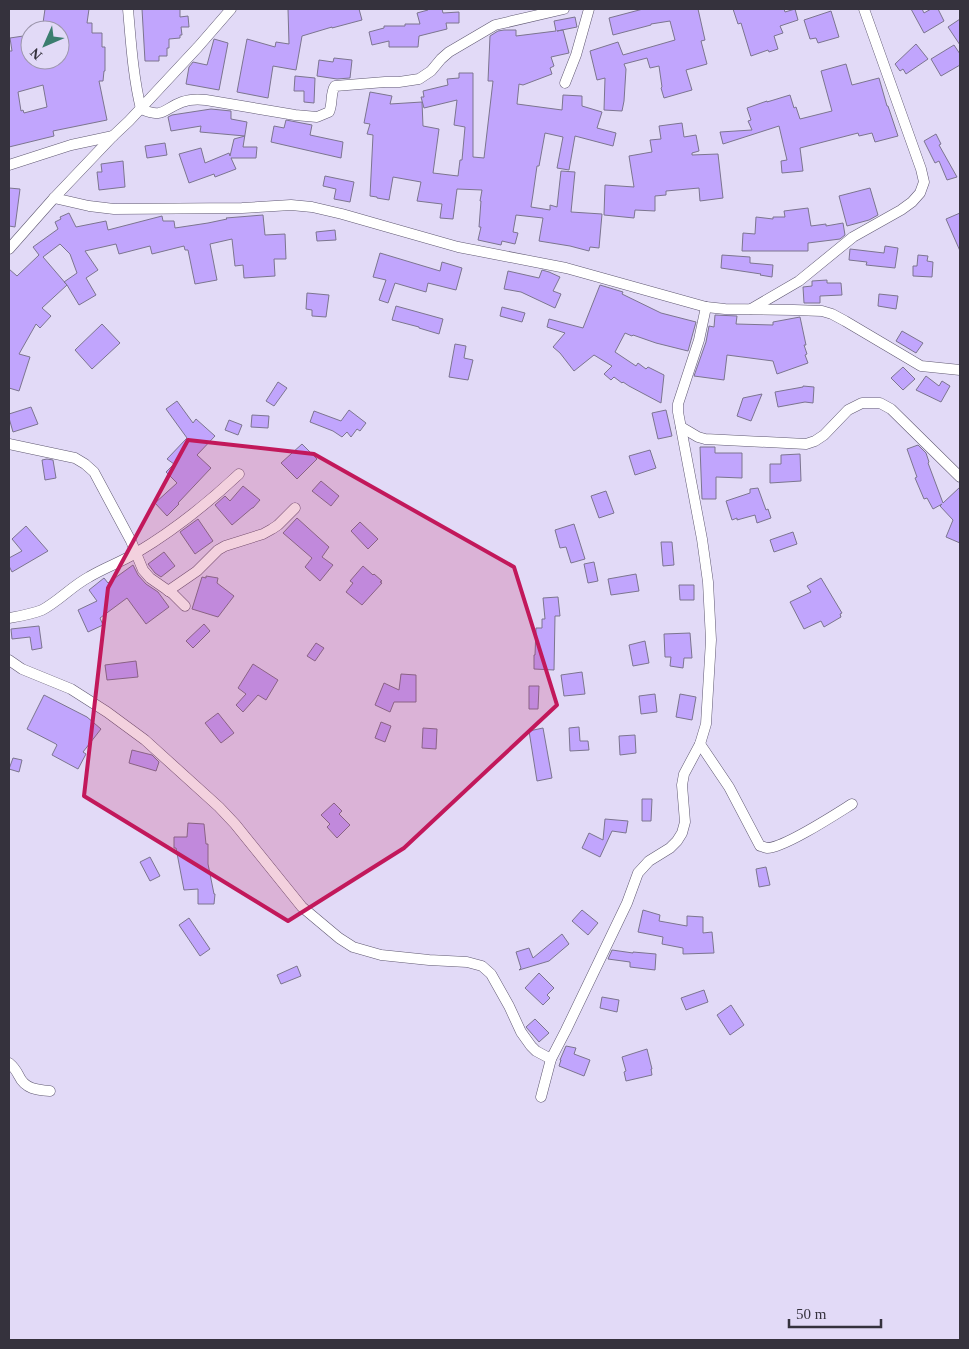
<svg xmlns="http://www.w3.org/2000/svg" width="969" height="1349" font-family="'Times New Roman',serif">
<rect width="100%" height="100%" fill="#e2daf7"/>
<g fill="#c1a5fd" stroke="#7c758f" fill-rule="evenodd">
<path d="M 45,9 L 89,9 L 87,23 L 92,23 L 92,33 L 102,33 L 102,47 L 105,47 L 105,71 L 104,71 L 103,81 L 99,81 L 107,120 L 53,131 L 54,136 L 9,147 L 9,51 L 12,51 L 10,38 L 30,35 L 30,60 L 60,60 L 60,30 L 42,30 ZM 43,85 L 47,107 L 24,113 L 23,110 L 21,111 L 18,92 Z"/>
<polygon points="142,9 180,9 180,17 188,16 189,27 181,27 182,35 180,35 180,38 169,39 169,48 167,48 167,56 159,56 159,61 145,61"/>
<polygon points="288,9 359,9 362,20 332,28 332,27 302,36 296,70 273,66 268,98 237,92 247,39 275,47 276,42 289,44"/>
<polygon points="428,9 442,9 443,13 459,12 459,23 446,23 447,29 419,36 418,47 389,47 389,41 372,45 369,32 384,28 384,26 405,26 405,24 420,24 417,13 428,10"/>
<polygon points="643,9 698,9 705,40 701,41 707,64 686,70 692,90 664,98 661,88 662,87 659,66 650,68 647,58 624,64 626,69 624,101 622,111 604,110 605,78 597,80 590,51 618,42 623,55 675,40 670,21 651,24 651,25 613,35 609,18"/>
<polygon points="733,9 784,9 785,12 795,9 798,20 780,26 783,33 774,36 778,49 769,52 768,50 751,56 741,23 738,24"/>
<polygon points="911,9 922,9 924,13 931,9 938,9 944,21 924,33"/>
<polygon points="831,11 839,37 818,43 816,38 810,39 804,20"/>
<polygon points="575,17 577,27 557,31 563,30 569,53 551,57 554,66 550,68 552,74 523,85 519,84 517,104 562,110 563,95 582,96 582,106 602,112 597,128 616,133 613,146 575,136 569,170 557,168 563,137 545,133 539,166 537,166 533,194 531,207 550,210 550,205 557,207 561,171 575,172 571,212 602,214 599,248 590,247 589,251 570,246 539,241 543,218 516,215 513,232 518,233 515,244 502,241 501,245 478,240 481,227 479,227 481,201 480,201 482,190 457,189 453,219 440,218 442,204 417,201 421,182 393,177 389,200 377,198 377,197 370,196 373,135 367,134 370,124 364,123 370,92 392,96 390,104 422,102 423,126 439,129 433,173 458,176 460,160 462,160 465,127 454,125 457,100 424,108 421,97 424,97 423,91 448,85 447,79 459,78 459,73 473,73 473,157 484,158 493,81 488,81 490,36 498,31 504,30 516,30 516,36 556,31 554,21"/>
<polygon points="960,19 960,45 948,27"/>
<polygon points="214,39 228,43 219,90 186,84 189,67 193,62 207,65"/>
<polygon points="916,44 928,59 906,74 903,69 900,71 895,64"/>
<polygon points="954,45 960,54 960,65 941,76 931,59"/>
<polygon points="334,58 352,60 350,78 337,79 317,76 319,60 333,62"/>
<polygon points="846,64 852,85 879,78 887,106 888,106 898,136 875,142 872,133 859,136 858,133 800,148 803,171 782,173 781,161 787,160 779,126 723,144 720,132 752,130 748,121 751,120 747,108 767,101 767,102 790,95 794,108 796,107 800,119 832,111 821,71"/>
<polygon points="295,76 315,78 314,103 304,102 304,91 294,91"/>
<polygon points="211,109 231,111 231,119 247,122 243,147 257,147 256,158 231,158 236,169 215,177 214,174 189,183 179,154 201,148 205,163 229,153 230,156 234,139 245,136 200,132 201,126 171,131 168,117 172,115"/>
<polygon points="286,120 312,125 310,135 343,142 341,158 271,142 274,126 284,128"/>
<polygon points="682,123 684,137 696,135 699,151 692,153 692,155 718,154 723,198 700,201 699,188 666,191 666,195 655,196 655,211 635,210 634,218 604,215 605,185 634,187 629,156 652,152 650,140 661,139 659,126"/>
<polygon points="936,134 941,144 939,145 957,177 947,180 939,161 935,163 924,141"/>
<polygon points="165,143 167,155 147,158 145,146"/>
<polygon points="123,161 125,187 99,190 97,172 102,172 101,164"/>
<polygon points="325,176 354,182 350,202 334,199 336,189 323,186"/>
<polygon points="9,188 20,189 15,227 9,226"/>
<polygon points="870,188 878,215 869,220 847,226 839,196"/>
<polygon points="808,208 811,226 826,224 826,226 843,223 845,235 840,239 808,243 808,251 742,251 743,233 755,234 756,217 773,219 773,217 785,217 784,211"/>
<path d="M 69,213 L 76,227 L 106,221 L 108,230 L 162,216 L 163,221 L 174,221 L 175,228 L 208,223 L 227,219 L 226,218 L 263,215 L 265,235 L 285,234 L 286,259 L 274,259 L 275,276 L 244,278 L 243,265 L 235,266 L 232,239 L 210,244 L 217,280 L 195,284 L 188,250 L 185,250 L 184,246 L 152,254 L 150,246 L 119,254 L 116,244 L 85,251 L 98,270 L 86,278 L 96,295 L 79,305 L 67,285 L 42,308 L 51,316 L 40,328 L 36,324 L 19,354 L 30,357 L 19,391 L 9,388 L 9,269 L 17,276 L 39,255 L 33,247 L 58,229 L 55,222 L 61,219 L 60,217 ZM 60,244 L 70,254 L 77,273 L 64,282 L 67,285 L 43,257 Z"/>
<polygon points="960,213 960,251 946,219"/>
<polygon points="335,230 336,240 317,241 316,232"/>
<polygon points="885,246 898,248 895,268 866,265 867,262 849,260 850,249 884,253"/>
<polygon points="380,253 440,271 442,262 462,268 456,290 428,283 426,292 395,283 388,303 379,300 386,280 373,277"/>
<polygon points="722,255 750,257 750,263 773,265 772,277 760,275 761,274 721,268"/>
<polygon points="918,255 928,256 927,261 933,262 932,277 913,276 913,266 917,266"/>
<polygon points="542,270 549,272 560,277 553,291 561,294 555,308 521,292 504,289 508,271 539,278"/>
<polygon points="827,280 827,283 841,283 842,295 820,296 820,303 804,303 803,287 812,286 812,281"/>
<polygon points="600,285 623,292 622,294 661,313 696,322 688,351 656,343 633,335 632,336 625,333 615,352 636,366 638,363 646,369 648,367 664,375 661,403 629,386 623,382 622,383 614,377 611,380 604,374 612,366 594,355 574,371 560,353 553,347 565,333 547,327 549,319 583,328"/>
<polygon points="307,293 329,295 326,317 312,316 312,310 306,309"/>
<polygon points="879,294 898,296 896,309 878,306"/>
<polygon points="396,306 443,319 439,334 419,328 419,327 392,320"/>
<polygon points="502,307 525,313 522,322 500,316"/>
<polygon points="715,315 737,316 736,324 773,325 773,322 800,317 806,345 804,345 807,354 805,355 808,363 777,374 773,361 727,355 724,380 694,376 706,342 709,326 714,327"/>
<polygon points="102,324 120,343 92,369 75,350"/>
<polygon points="902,331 923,343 916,353 896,341"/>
<polygon points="455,344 466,346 464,358 473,360 468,380 449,377"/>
<polygon points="903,367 915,379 903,390 891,378"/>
<polygon points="926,376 939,386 942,381 950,386 941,402 916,390"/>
<polygon points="278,382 287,388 274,406 266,401"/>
<polygon points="803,386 814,387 813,403 805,402 778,407 775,392 803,387"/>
<polygon points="762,394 751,421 737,416 743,398"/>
<polygon points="177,401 193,423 196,419 215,436 197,455 211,468 178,503 179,504 167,516 155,503 177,483 166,472 174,464 167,459 187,438 166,409"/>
<polygon points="31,407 38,424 13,432 9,418 9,414"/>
<polygon points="349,410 366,423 360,431 357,429 351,437 347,432 342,437 333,431 310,422 314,411 341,421"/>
<polygon points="666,410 672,436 658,439 652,413"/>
<polygon points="252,415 269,416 268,428 251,427"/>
<polygon points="229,420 242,425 238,435 225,430"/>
<polygon points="302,444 317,459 297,479 281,463"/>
<polygon points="918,445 926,453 929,462 928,463 943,503 960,487 960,543 946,537 953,520 940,506 942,504 933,509 927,498 924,499 915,478 917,477 907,449"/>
<polygon points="700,447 715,447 715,453 742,453 742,478 716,477 716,499 702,499"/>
<polygon points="650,450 656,468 635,475 629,456"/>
<polygon points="800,454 801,481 770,483 770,464 781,464 781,455"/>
<polygon points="47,459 53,460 56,478 45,480 42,460"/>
<polygon points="321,481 339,496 331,506 312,491"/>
<polygon points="243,486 260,500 253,508 252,508 232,525 215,505 225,496 230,501"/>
<polygon points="758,488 766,510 768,509 771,518 757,523 755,515 737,520 737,518 732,520 726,501 750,493 750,489"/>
<polygon points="606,491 614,513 599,518 591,496"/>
<polygon points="297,518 329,547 322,557 333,565 320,581 305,567 312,558 283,533"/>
<polygon points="198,519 213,541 195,554 180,532"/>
<polygon points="360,522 378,539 368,549 351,531"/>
<polygon points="574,524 585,559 571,563 566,547 560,548 555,530"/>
<polygon points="26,526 48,551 12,572 9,566 9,558 22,551 12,539"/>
<polygon points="793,532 797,544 774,552 770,540"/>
<polygon points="661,542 672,542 674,565 663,566"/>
<polygon points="164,552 175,566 161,577 155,573 148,564"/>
<polygon points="594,562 598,581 588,583 584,564"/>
<polygon points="133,565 138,575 146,584 158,592 169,607 146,624 127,598 100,618 103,625 88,632 78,610 97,601 89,590 104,578 108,583"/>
<polygon points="363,566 373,575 374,574 382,581 380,582 382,583 362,605 346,592 353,583 350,581"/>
<polygon points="636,574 639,591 611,595 608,579"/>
<polygon points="206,576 218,578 217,583 234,596 218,617 192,609 202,577 206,578"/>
<polygon points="821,578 842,613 840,614 841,617 824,627 821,621 804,629 790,602 811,592 807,586"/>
<polygon points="679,585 694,585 694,600 680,600"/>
<polygon points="558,597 560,616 555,616 554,670 534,669 534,655 535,655 536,628 542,628 542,619 545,619 543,598"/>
<polygon points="204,624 210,631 193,648 186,641"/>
<polygon points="39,626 42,648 32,650 30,637 12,639 11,629"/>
<polygon points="690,633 692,658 684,658 683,668 670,666 671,657 665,657 664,634"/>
<polygon points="645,641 649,663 633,666 629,645"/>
<polygon points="316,643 324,648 315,661 307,656"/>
<polygon points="136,661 138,677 107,680 105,665"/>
<polygon points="253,664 278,680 266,700 258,695 243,712 236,705 246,694 238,688"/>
<polygon points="582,672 585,694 564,696 561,675"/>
<polygon points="401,674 416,675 416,702 394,702 390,712 375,705 384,683 399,690"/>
<polygon points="529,686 539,686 538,709 529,709"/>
<polygon points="655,694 657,712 641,714 639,696"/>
<polygon points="680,694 696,697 692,720 676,717"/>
<polygon points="44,695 87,717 101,729 83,752 86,754 78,769 52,755 57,745 56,744 27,729"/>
<polygon points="218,713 234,733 221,743 205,723"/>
<polygon points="381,722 391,726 385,742 375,738"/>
<polygon points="579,727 580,741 588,741 589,750 570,751 569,728"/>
<polygon points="423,728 437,729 436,749 422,748"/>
<polygon points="543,728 552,778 537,781 529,731"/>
<polygon points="635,735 636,753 620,755 619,736"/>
<polygon points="132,750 152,755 159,762 156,771 129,763"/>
<polygon points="13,758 22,760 19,772 9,769"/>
<polygon points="642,799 652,799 651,821 642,821"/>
<polygon points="334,803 342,811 339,814 350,825 337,838 327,827 330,824 321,815"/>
<polygon points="605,819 628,821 626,833 612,831 600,857 582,848 589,833 603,840"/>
<polygon points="188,823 204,824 206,844 208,844 208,864 214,894 215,894 214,904 198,904 198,889 184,890 176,848 174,848 174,837 187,837"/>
<polygon points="150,857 160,876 150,881 140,862"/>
<polygon points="766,867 770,885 759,887 756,869"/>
<polygon points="582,910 598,923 588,935 572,921"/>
<polygon points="643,910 660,915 659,921 687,926 687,916 703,917 703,933 712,932 714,953 683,954 683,948 662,944 663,937 638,932"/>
<polygon points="189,918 210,949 200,956 179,925"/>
<polygon points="562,934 569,944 549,961 519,970 521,968 516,952 529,948 533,958"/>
<polygon points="612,950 633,953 633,952 656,954 655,970 630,967 630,962 608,959"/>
<polygon points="297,966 301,976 281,984 277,975"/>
<polygon points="539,973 554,988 547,995 550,998 543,1005 525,988"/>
<polygon points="704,990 708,1002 686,1010 681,998"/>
<polygon points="602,997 619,1000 617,1012 600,1008"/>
<polygon points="731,1005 744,1025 730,1035 717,1015"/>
<polygon points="535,1019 549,1033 539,1042 526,1027"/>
<polygon points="566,1046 576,1048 574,1054 590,1060 584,1076 559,1066 561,1060 560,1060"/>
<polygon points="647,1049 652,1069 651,1069 652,1075 626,1081 624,1072 626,1071 622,1057"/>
</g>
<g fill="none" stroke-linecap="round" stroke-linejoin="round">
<g stroke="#605972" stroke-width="11">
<g id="street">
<path d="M 128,9 C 131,43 133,76 141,109 C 164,119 163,109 182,102 C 190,99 198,99 206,100 L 295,115 L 317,117 L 329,112 C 333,104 330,93 335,86 L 385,82 L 399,82 L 419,79 L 431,71 L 441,59 L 449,52 L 495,25 L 564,9"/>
<polyline points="565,83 576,55 589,9"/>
<polyline points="9,165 71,145 113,136"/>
<polyline points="54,198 89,206 114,209 242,208 291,205 312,207 342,214 384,226 458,247 566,268 706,307 725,309 794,310 822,311 832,314 845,321 921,366 960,370"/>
<polyline points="9,249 54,198 113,136 129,121 198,47 231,9"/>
<polyline points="751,309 799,281 853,237 901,210 912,202 920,193 924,182 921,169 864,9"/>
<polyline points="681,427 698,437 705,439 806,444 815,441 824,435 848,410 862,403 880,403 891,409 960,477"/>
<polyline points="9,444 75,458 85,464 94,472 131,541 143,570 150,578 173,594 185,606"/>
<polyline points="168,591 197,571 218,550 225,546 263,534 272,529 278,525 295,508"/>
<path d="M 9,618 C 20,616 32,614 42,610 C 59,601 72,586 89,577 C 104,568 121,562 136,553 C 173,531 207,504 239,474"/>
<polyline points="9,660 22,669 71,689 107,712 145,740 219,807 235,824 302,907 339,938 353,947 381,955 429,960 467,962 482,966 491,974 509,1006 521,1032 531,1046 536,1051 551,1059"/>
<path d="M 700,744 L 729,787 L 760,846 C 762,846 766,848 767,848 C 784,848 836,814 852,804"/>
<path d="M 9,1063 C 14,1067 16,1070 19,1076 C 25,1089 37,1090 50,1091"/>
<polyline points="541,1097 551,1059 566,1030 627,903 638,873 649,861 670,848 677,841 682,833 685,822 682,785 684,774 700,744 706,724 711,640 708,582 702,539 678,412 678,404 699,340 706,307"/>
</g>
</g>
<use href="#street" stroke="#fff" stroke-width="10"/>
</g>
<path fill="#c2185b" fill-opacity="0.2" stroke="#c2185b" stroke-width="4" stroke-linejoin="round" d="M 188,440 L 314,454 L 514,567 L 557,705 L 404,848 L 288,921 L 84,796 L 108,588 Z"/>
<rect width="969" height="1349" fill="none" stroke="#35323d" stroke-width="20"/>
<g transform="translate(45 45) rotate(225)"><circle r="24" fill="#e2daf7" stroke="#9d97ad"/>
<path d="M0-4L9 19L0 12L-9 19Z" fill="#3b7d6f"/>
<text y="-8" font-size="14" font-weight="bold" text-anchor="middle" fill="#35323d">N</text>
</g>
<path d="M789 1319v8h92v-8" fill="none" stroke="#35323d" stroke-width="2.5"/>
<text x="796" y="1319" font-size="15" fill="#35323d" stroke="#e2daf7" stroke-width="4" paint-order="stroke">50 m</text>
</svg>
